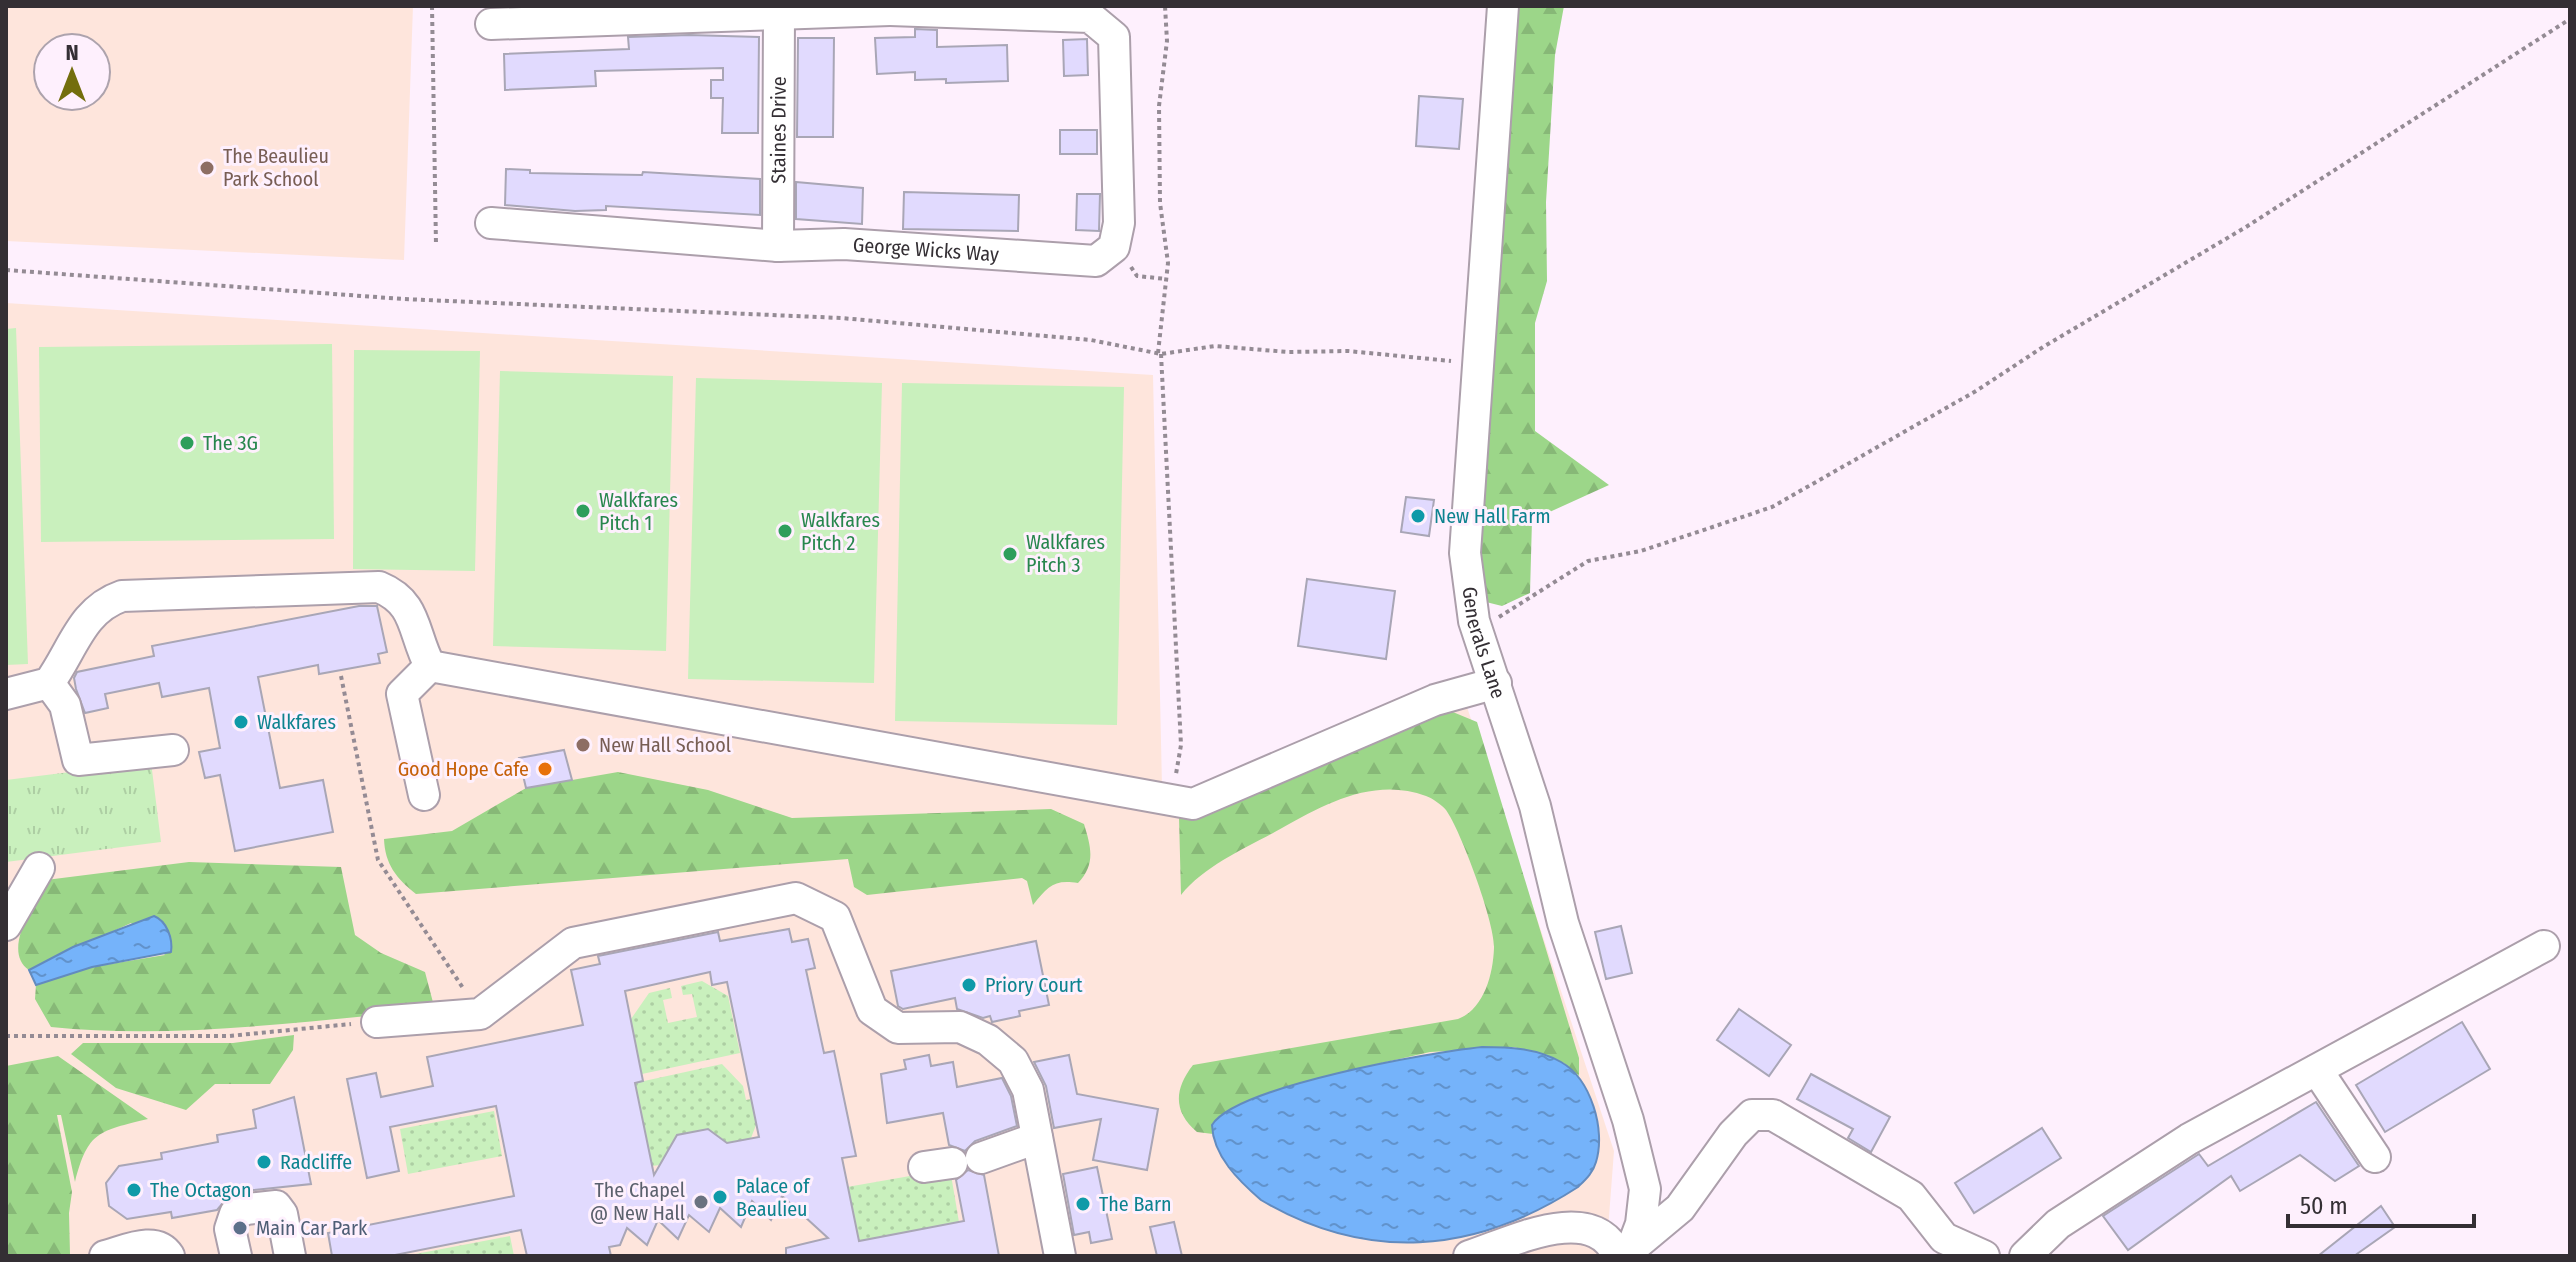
<svg xmlns="http://www.w3.org/2000/svg" width="2576" height="1262" font-family="'Fira Sans Condensed',sans-serif">
<defs>
<pattern id="grass-dots" width="8" height="8" patternUnits="userSpaceOnUse" patternTransform="scale(2)"><rect width="8" height="8" fill="#c9f0bd"/><path d="M2 2h.1M6 6h.1" fill="none" stroke="#adcea3" stroke-width="1.8" stroke-linecap="round"/></pattern>
<pattern id="forest-firs" width="22" height="20" patternUnits="userSpaceOnUse" patternTransform="scale(2)"><rect width="22" height="20" fill="#9cd689"/><path d="M5 1l3.5 6h-7zM16 11l3.5 6h-7z" fill="#87b877"/></pattern>
<pattern id="park-tufts" width="24" height="20" patternUnits="userSpaceOnUse" patternTransform="scale(2)"><rect width="24" height="20" fill="#c9f0bd"/><path d="M3 7l-1-3M5 7V3M7 7l1-3M15 17l-1-3M17 17v-4M19 17l1-3" fill="none" stroke="#adcea3"/></pattern>
<pattern id="water-ripples" width="26" height="14" patternUnits="userSpaceOnUse" patternTransform="scale(2)"><rect width="26" height="14" fill="#75b3fa"/><path d="M2 4q2-2 4 0t4 0M15 11q2-2 4 0t4 0" fill="none" stroke="#6192cb"/></pattern>
</defs>
<rect width="100%" height="100%" fill="#fef0fd"/>
<g fill="#fee5dc" fill-rule="evenodd">
<path d="M 6,6 L 413,6 L 404,260 L 6,241 ZM 48,48 L 96,48 L 96,96 L 48,96 Z"/>
<polygon points="6,303 1153,375 1162,787 1210,807 1466,704 1614,1151 1606,1256 6,1256"/>
</g>
<g fill="url(#grass-dots)">
<polygon points="702,981 728,996 740,1053 642,1074 631,1019 649,993 670,988 672,998 663,1000 668,1023 697,1017 692,994 683,995 681,986"/>
<polygon points="722,1064 743,1086 746,1100 751,1099 756,1125 751,1138 731,1146 708,1129 677,1135 660,1165 652,1166 635,1083"/>
<polygon points="494,1111 502,1156 408,1174 400,1129"/>
<polygon points="950,1169 959,1222 859,1241 847,1187"/>
<polygon points="510,1236 514,1256 405,1256"/>
</g>
<g fill="url(#forest-firs)">
<polygon points="1505,6 1564,6 1555,55 1546,202 1547,281 1535,323 1535,431 1609,485 1532,520 1530,593 1502,606 1486,602 1475,563"/>
<path d="M 1448,710 L 1477,722 L 1579,1058 L 1579,1076 L 1564,1063 L 1514,1047 L 1430,1052 L 1351,1070 L 1241,1104 L 1212,1125 L 1213,1134 L 1197,1132 C 1173,1112 1174,1089 1193,1065 L 1458,1019 C 1484,1009 1493,975 1494,948 C 1495,923 1461,831 1446,810 C 1442,805 1432,798 1426,796 C 1375,777 1326,803 1282,828 C 1249,847 1206,864 1181,895 L 1179,817 L 1195,817 Z"/>
<path d="M 618,772 L 708,790 L 792,818 L 1051,809 L 1084,824 C 1091,847 1096,864 1078,883 C 1054,879 1048,886 1033,905 L 1027,881 L 1022,878 L 867,895 L 854,887 L 848,859 L 416,894 C 396,878 385,864 384,839 L 452,831 L 526,788 Z"/>
<path d="M 189,862 L 341,867 L 355,935 L 381,953 L 425,972 L 435,1010 C 308,1020 178,1040 51,1027 L 35,999 L 36,985 L 92,967 L 165,955 L 131,923 L 29,970 C 1,951 35,903 46,880 Z"/>
<polygon points="294,1035 293,1050 270,1084 215,1084 186,1110 116,1088 71,1054 83,1043 233,1043"/>
<path d="M 58,1056 L 148,1119 C 99,1131 88,1131 75,1182 L 61,1115 L 57,1115 L 72,1192 L 69,1213 L 70,1254 L 6,1256 L 6,1066 Z"/>
</g>
<polygon fill="url(#park-tufts)" points="151,762 161,842 6,862 6,780"/>
<g fill="#c9f0bd">
<polygon points="16,328 28,664 6,665 6,329"/>
<polygon points="332,344 334,539 41,542 39,347"/>
<polygon points="354,350 480,351 475,571 353,569"/>
<polygon points="500,371 673,376 666,651 493,646"/>
<polygon points="696,378 882,383 874,683 688,679"/>
<polygon points="902,383 1124,387 1117,725 895,721"/>
</g>
<g fill="url(#water-ripples)" stroke="#628bbf" stroke-width="2">
<path d="M 154,916 C 167,921 173,939 171,952 L 92,967 L 36,985 L 29,970 L 73,947 Z"/>
<path d="M 1482,1047 C 1509,1047 1536,1048 1561,1062 C 1591,1079 1606,1130 1596,1162 C 1593,1173 1585,1180 1578,1187 C 1473,1255 1366,1262 1261,1200 C 1239,1181 1213,1156 1212,1125 C 1236,1086 1433,1052 1482,1047 Z"/>
</g>
<g fill="#e1dafe" stroke="#a9a6b6" stroke-width="2" fill-rule="evenodd">
<polygon points="915,29 937,30 937,47 1007,45 1008,81 946,83 946,79 915,80 915,72 877,74 875,38 915,37"/>
<polygon points="689,35 759,37 758,133 722,133 723,98 711,98 711,80 723,80 723,68 595,71 596,86 505,90 504,54 629,49 628,37"/>
<polygon points="798,38 834,38 833,137 797,137"/>
<polygon points="1087,39 1088,75 1064,76 1063,40"/>
<polygon points="1419,96 1463,99 1459,149 1416,146"/>
<rect x="1060" y="130" width="37" height="24"/>
<polygon points="506,169 530,170 530,173 642,175 643,172 760,179 760,215 606,206 606,210 575,211 505,205"/>
<polygon points="796,182 863,188 862,224 796,219"/>
<polygon points="904,192 1019,195 1018,231 903,229"/>
<polygon points="1077,194 1100,194 1099,231 1076,230"/>
<polygon points="1406,497 1434,500 1429,536 1401,532"/>
<polygon points="1307,579 1395,591 1386,659 1298,646"/>
<polygon points="359,606 377,606 387,652 378,654 380,663 319,674 318,665 258,677 280,788 323,780 333,832 235,851 220,775 205,778 199,752 220,748 209,688 162,697 159,683 105,694 108,708 85,713 76,689 74,678 77,672 154,656 152,646"/>
<polygon points="564,750 572,780 526,788 519,758"/>
<polygon points="1621,926 1632,973 1606,979 1595,932"/>
<path d="M 789,929 L 792,942 L 808,939 L 815,968 L 806,970 L 824,1053 L 834,1051 L 856,1156 L 842,1158 L 859,1241 L 964,1221 L 956,1180 L 968,1170 L 984,1175 L 999,1256 L 786,1256 L 786,1248 L 828,1238 L 782,1196 L 771,1220 L 752,1201 L 741,1227 L 720,1208 L 709,1232 L 689,1215 L 678,1239 L 658,1220 L 647,1245 L 627,1228 L 620,1245 L 609,1247 L 611,1256 L 527,1256 L 521,1230 L 390,1256 L 332,1256 L 328,1233 L 514,1196 L 496,1106 L 390,1127 L 399,1171 L 367,1178 L 347,1079 L 376,1073 L 381,1097 L 433,1086 L 427,1057 L 583,1025 L 571,970 L 600,964 L 598,956 L 718,932 L 720,941 ZM 710,972 L 712,985 L 727,982 L 759,1137 L 727,1143 L 708,1129 L 677,1135 L 654,1175 L 635,1083 L 643,1081 L 625,991 Z"/>
<polygon points="1036,941 1049,1005 1019,1011 1020,1016 992,1022 990,1016 983,1018 957,1009 955,998 903,1009 898,1006 891,971"/>
<polygon points="1739,1009 1791,1045 1769,1076 1717,1040"/>
<polygon points="2462,1022 2490,1069 2385,1132 2356,1085"/>
<polygon points="929,1055 931,1066 953,1062 957,1087 1002,1078 1011,1096 1017,1126 975,1141 965,1151 949,1145 943,1113 887,1123 881,1074 906,1069 904,1060"/>
<polygon points="1069,1055 1077,1094 1158,1109 1147,1170 1093,1160 1101,1119 1054,1128 1046,1086 1034,1062"/>
<polygon points="1811,1074 1890,1117 1871,1152 1848,1138 1853,1129 1797,1099"/>
<polygon points="294,1097 311,1184 244,1191 227,1198 217,1210 172,1218 171,1212 127,1219 109,1206 106,1183 119,1166 162,1159 161,1153 218,1142 217,1135 256,1128 253,1110"/>
<polygon points="2316,1102 2359,1166 2335,1181 2300,1155 2240,1191 2231,1176 2128,1250 2103,1216 2199,1154 2208,1166"/>
<polygon points="2042,1128 2061,1158 1974,1213 1955,1183"/>
<polygon points="1097,1167 1112,1239 1091,1243 1089,1232 1074,1235 1063,1174"/>
<polygon points="2381,1206 2395,1227 2354,1256 2318,1256"/>
<polygon points="1174,1222 1182,1256 1157,1256 1150,1227"/>
</g>
<g fill="none" stroke-linecap="round" stroke-linejoin="round">
<g stroke="#ac9fab" stroke-width="34">
<g id="minor">
<path id="s1" d="M 1503,6 L 1465,553 L 1474,621 L 1535,806 L 1563,923 L 1628,1120 L 1645,1189 L 1641,1224 L 1629,1256"/>
<polyline points="491,24 890,10"/>
<path id="s2" d="M 491,223 L 778,246 L 844,244 L 1096,261 L 1114,247 L 1119,223 L 1114,37 L 1090,17 L 890,10 L 890,6"/>
<path id="s3" d="M 778,246 L 779,12"/>
<polyline points="430,666 1193,804 1435,700 1496,683"/>
<polyline points="49,683 65,705 78,760 173,750"/>
<path d="M 6,694 L 49,683 C 73,650 81,610 122,596 L 379,587 C 418,603 412,632 430,666 L 402,694 L 424,795"/>
<polyline points="6,925 39,868"/>
<polyline points="377,1022 480,1014 573,943 796,898 835,917 872,1010 898,1028 960,1027 988,1040 1013,1061 1028,1090 1060,1256"/>
<polyline points="2317,1070 2375,1157"/>
<polyline points="981,1158 1037,1138"/>
<polyline points="924,1167 952,1163"/>
<polyline points="1632,1248 1680,1208 1733,1134 1752,1115 1773,1115 1911,1196 1944,1238 1984,1256"/>
<path d="M 105,1256 C 125,1251 156,1235 169,1256"/>
<polyline points="236,1256 230,1229 235,1214 246,1209 276,1206 282,1214 290,1256"/>
<path d="M 1469,1256 C 1510,1243 1593,1199 1618,1256"/>
<polyline points="2025,1256 2058,1224 2189,1139 2544,946"/>
</g>
</g>
<g stroke="#948b94" stroke-width="4" stroke-dasharray="4 4" stroke-linecap="butt">
<polyline points="432,6 436,245"/>
<polyline points="1131,267 1137,276 1166,279"/>
<polyline points="6,270 403,299 841,318 1091,340 1161,354 1215,346 1288,352 1348,351 1451,361"/>
<polyline points="1158,353 1168,263 1160,203 1159,106 1167,41 1165,6"/>
<polyline points="1161,354 1181,745 1176,774"/>
<polyline points="1499,617 1588,561 1641,551 1772,507 1976,391 2043,347 2246,227 2570,19"/>
<polyline points="341,676 378,860 463,988"/>
<polyline points="6,1036 229,1036 351,1024"/>
</g>
<use href="#minor" stroke="#fff" stroke-width="30"/>
</g>
<g fill="#8d6e63" stroke="#fef0fd" stroke-width="3">
<circle cx="207" cy="168" r="8"/>
<circle cx="583" cy="745" r="8"/>
</g>
<g fill="#2e9e5b" stroke="#fef0fd" stroke-width="3">
<circle cx="187" cy="443" r="8"/>
<circle cx="583" cy="511" r="8"/>
<circle cx="785" cy="531" r="8"/>
<circle cx="1010" cy="554" r="8"/>
</g>
<g fill="#0f9aa8" stroke="#fef0fd" stroke-width="3">
<circle cx="1418" cy="516" r="8"/>
<circle cx="241" cy="722" r="8"/>
<circle cx="969" cy="985" r="8"/>
<circle cx="264" cy="1162" r="8"/>
<circle cx="134" cy="1190" r="8"/>
<circle cx="720" cy="1197" r="8"/>
<circle cx="1083" cy="1204" r="8"/>
</g>
<circle fill="#e8710a" stroke="#fef0fd" stroke-width="3" cx="545" cy="769" r="8"/>
<circle fill="#6b7280" stroke="#fef0fd" stroke-width="3" cx="701" cy="1202" r="8"/>
<circle fill="#5c6f8a" stroke="#fef0fd" stroke-width="3" cx="240" cy="1228" r="8"/>
<g text-anchor="middle" stroke-width="6" stroke-linejoin="round" paint-order="stroke">
<g font-size="20" fill="#342f34" stroke="#fef0fd">
<text dy="7" stroke="none"><textPath href="#s3" startOffset="116">Staines Drive</textPath></text>
<text dy="7" stroke="none"><textPath href="#s2" startOffset="436">George Wicks Way</textPath></text>
<text dy="7" stroke="none"><textPath href="#s1" startOffset="640">Generals Lane</textPath></text>
</g>
<g font-size="20" fill="#785e54" stroke="#fef0fd" text-anchor="start">
<text x="223" y="163">The Beaulieu<tspan x="223" dy="23">Park School</tspan></text>
<text x="599" y="752">New Hall School</text>
</g>
<g font-size="20" fill="#27864d" stroke="#fef0fd" text-anchor="start">
<text x="203" y="450">The 3G</text>
<text x="599" y="507">Walkfares<tspan x="599" dy="23">Pitch 1</tspan></text>
<text x="801" y="527">Walkfares<tspan x="801" dy="23">Pitch 2</tspan></text>
<text x="1026" y="549">Walkfares<tspan x="1026" dy="23">Pitch 3</tspan></text>
</g>
<g font-size="20" fill="#0d838f" stroke="#fef0fd" text-anchor="start">
<text x="1434" y="523">New Hall Farm</text>
<text x="257" y="729">Walkfares</text>
<text x="985" y="992">Priory Court</text>
<text x="280" y="1169">Radcliffe</text>
<text x="736" y="1193">Palace of<tspan x="736" dy="23">Beaulieu</tspan></text>
<text x="150" y="1197">The Octagon</text>
<text x="1099" y="1211">The Barn</text>
</g>
<g font-size="20" fill="#c56008" stroke="#fef0fd" text-anchor="end">
<text x="529" y="776">Good Hope Cafe</text>
</g>
<g font-size="20" fill="#5b616d" stroke="#fef0fd" text-anchor="end">
<text x="685" y="1197">The Chapel<tspan x="685" dy="23">@ New Hall</tspan></text>
</g>
<g font-size="20" fill="#4e5e75" stroke="#fef0fd" text-anchor="start">
<text x="256" y="1235">Main Car Park</text>
</g>
</g>
<rect width="2576" height="1262" fill="none" stroke="#342f34" stroke-width="16"/>
<g transform="translate(72 72)"><circle r="38" fill="#fef0fd" stroke="#ada3ad" stroke-width="2"/>
<path d="M0-6L14 30L0 20L-14 30Z" fill="#736e0d"/>
<text y="-12" font-size="22" font-weight="bold" text-anchor="middle" fill="#342f34">N</text>
</g>
<path d="M2288 1214v12h186v-12" fill="none" stroke="#342f34" stroke-width="4"/>
<text x="2300" y="1214" font-size="24" fill="#342f34" stroke="#fef0fd" stroke-width="6" paint-order="stroke">50 m</text>
</svg>
